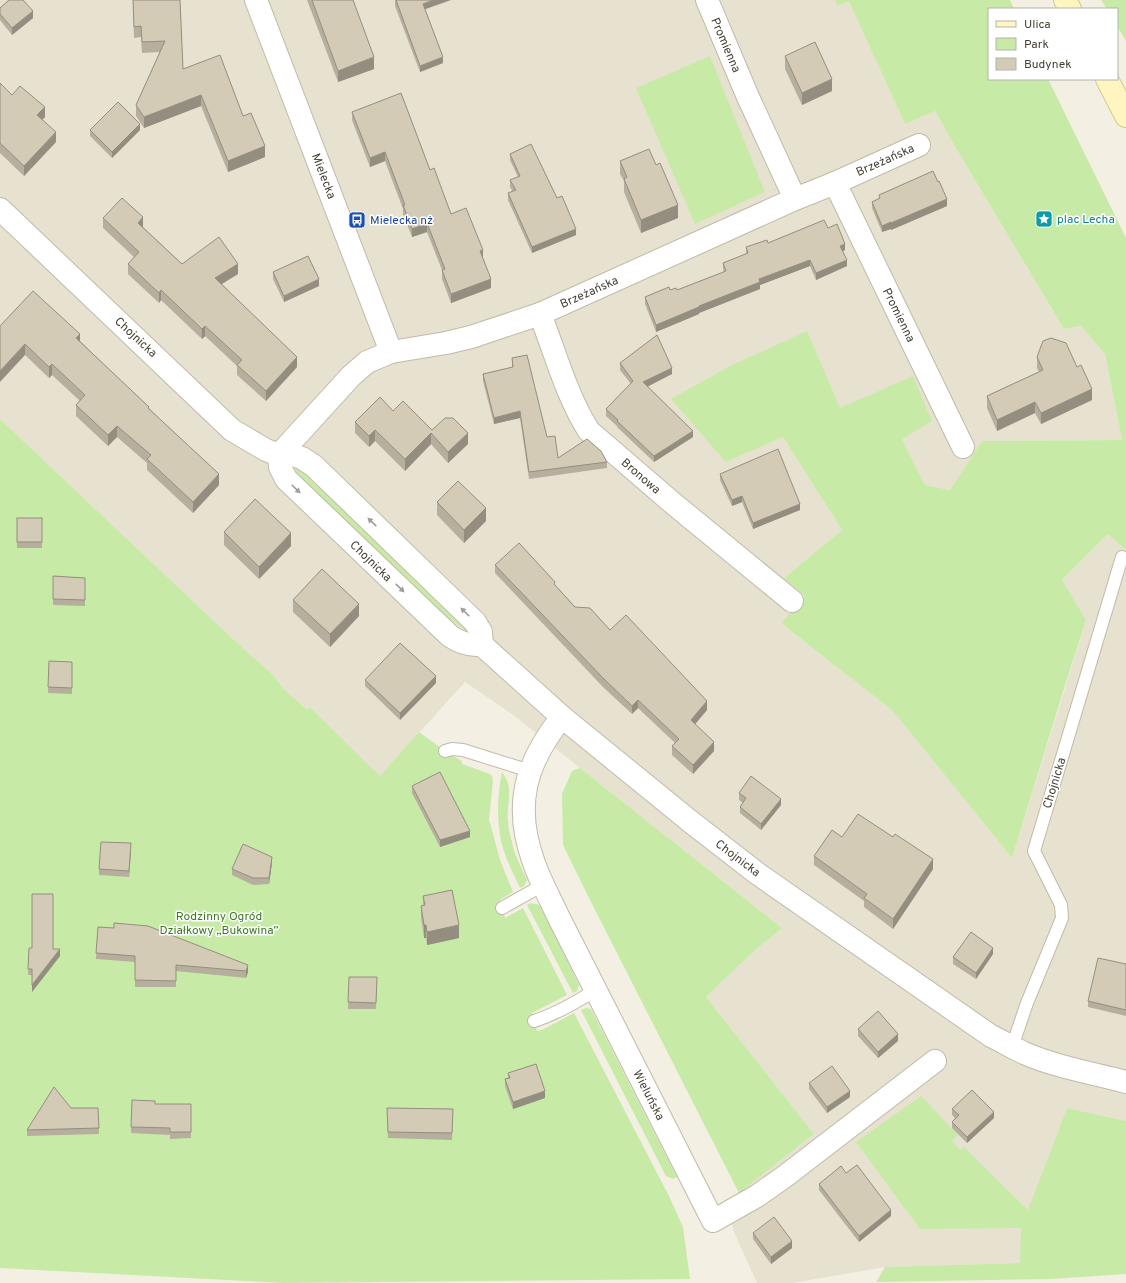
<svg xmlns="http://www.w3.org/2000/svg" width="1126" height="1283" font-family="Overpass,sans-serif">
<rect width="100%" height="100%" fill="#f3efe2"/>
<polygon fill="#e7e1d0" points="0,0 835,0 838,6 849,0 905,124 935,111 957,150 1064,329 1081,326 1105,354 1122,440 982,441 950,490 925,485 902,439 840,408 766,445 783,437 842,530 784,578 805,596 781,623 834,665 892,710 1012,858 1086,621 1062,580 1108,534 1126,550 1126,1121 1067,1108 1022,1228 1020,1263 885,1267 793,1283 757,1283 734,1232 727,1207 739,1193 814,1134 706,997 753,952 782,928 512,714 465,682 380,776 310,707 307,710 284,689 272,674 234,640 0,419"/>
<g fill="#c7eba7">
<polygon points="835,0 1010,0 1014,9 989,9 989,79 1048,79 1126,238 1126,550 1108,534 1062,580 1086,620 1062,695 1012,858 892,710 834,665 781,623 805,596 784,578 842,530 783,437 726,462 671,399 732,365 807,331 840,408 913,376 932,421 902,439 925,485 950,490 982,441 1122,440 1105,354 1081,326 1064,329 957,150 935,111 905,124 849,1 837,6"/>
<polygon points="1101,0 1126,0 1126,41 1117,26 1117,9 1107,9"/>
<polygon points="710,56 765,192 695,224 636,88"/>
<polygon points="0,419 234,640 272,674 284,689 307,710 310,707 380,776 419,732 445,751 462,761 462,764 490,774 492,776 493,781 489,819 500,860 513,892 500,900 505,918 523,908 567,995 532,1013 537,1031 544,1029 574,1013 669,1196 683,1227 690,1279 282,1283 0,1268"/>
<polygon points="300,467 447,606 473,636 442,613 297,475 296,470"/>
<polygon points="580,768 782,928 753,952 706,997 814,1134 739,1193 589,898 563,845 562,794 572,771"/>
<path d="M 502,772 C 515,788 506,803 508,820 C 508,828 510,835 512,842 C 514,855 522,868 527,880 L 524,886 L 520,888 C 514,875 507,862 503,848 C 496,824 497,797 502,772 Z"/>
<polygon points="531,903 540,905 579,985 577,991 573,993 527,905"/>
<polygon points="586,1008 591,1009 677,1177 673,1179 666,1176 581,1010"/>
<polygon points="921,1096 958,1135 952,1141 960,1150 964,1147 1028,1210 1067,1108 1126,1121 1126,1274 1051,1279 876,1282 885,1267 1020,1263 1021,1228 920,1229 856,1142"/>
</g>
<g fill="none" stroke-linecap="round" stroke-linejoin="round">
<g stroke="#c1baa7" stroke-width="14">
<g id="service">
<polyline points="445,751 452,749 463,750 530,771"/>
<polyline points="502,908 543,885"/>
<path d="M 534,1021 C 556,1014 576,1002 596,990"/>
<polyline points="1012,1047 1027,1003 1062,918 1061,905 1034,851 1122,557"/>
</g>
</g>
<g stroke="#c1baa7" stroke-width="24">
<g id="minor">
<polyline points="256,0 391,352"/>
<polyline points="707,0 748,97 795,199"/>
<polyline points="835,183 963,447"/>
<polyline points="0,209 232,430 266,450 279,455 292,455 302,458 314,466 475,622 481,632 482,645"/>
<path d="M 540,314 C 555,352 567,397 589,431 L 675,505 L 792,601"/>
<path d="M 279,455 L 280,467 L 286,479 L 450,636 C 460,643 470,646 482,645 L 562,717 L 691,822 L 758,874 L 991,1036 C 1002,1041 1013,1048 1024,1053 C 1056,1067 1092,1073 1126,1082"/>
<polyline points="279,455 351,376 367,362 391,352 446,343 471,337 540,314 795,199 835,183 919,145"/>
<path d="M 562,717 C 525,763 513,806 534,863 C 540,881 550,898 558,916 L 713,1221 L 757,1196 L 784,1177 L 935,1061"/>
</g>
</g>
<g stroke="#d6c98e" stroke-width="24">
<g id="secondary">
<polyline points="1065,0 1070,9"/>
<polyline points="1107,79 1126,116"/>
</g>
</g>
<use href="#service" stroke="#fff" stroke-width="12"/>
<use href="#minor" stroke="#fff" stroke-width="22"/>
<use href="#secondary" stroke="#fff5c0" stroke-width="22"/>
</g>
<g fill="#b6af9d">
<polygon points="133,0 180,0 183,69 243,116 265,157 228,172 201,106 144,128 136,116 136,105 160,52 142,53 141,37 134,38"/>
<polygon points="307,0 353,0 374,69 338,82"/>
<polygon points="395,0 425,9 443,63 420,72 395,6"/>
<polygon points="0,8 33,18 12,35 0,20"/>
<polygon points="785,56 832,91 802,105 785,69"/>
<polygon points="0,83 12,95 45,117 42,120 56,142 24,176 0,153"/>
<polygon points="352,112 430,170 451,214 483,258 491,288 451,303 442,279 442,270 427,232 412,237 403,214 403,209 385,161 370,167 352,120"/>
<polygon points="90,130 140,130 112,158 90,136"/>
<polygon points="510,154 576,235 532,253 508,200 508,193 513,192 510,187 510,180 518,177 510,160"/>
<polygon points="620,161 678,218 641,233 624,192 624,181 620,174"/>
<polygon points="879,195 947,206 891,230 891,229 882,232 872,208 872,202 879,198"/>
<polygon points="103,218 143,227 182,264 238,274 222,284 297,367 266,401 237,375 237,366 205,336 202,339 161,300 159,303 128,274 128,264 134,257 103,228"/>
<polygon points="828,228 845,250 843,251 847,266 816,280 810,266 760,285 760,289 699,313 699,314 656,332 645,304 645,297 670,290 677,290 724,272 723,269 723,263 746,254 746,247 768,243"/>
<polygon points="273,272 319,286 284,302 273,279"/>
<polygon points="0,326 80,341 149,408 219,485 193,513 147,470 147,463 117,437 108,446 76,416 76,405 80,401 52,375 49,378 25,355"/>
<polygon points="1037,357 1092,400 1041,424 1035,413 997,431 987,408 987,396 1039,372 1037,368"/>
<polygon points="512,358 547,437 558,458 607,462 607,468 529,479 520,418 494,424 483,381 483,374 512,367"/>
<polygon points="620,363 672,374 647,386 693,437 654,462 617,427 617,426 606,416 606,409 631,384 620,370"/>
<polygon points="393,411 432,430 468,444 448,463 431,444 405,471 375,441 369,447 355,433 355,422"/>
<polygon points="720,474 800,510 753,529 742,502 732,506 720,480"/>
<polygon points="437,502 486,521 464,543 437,515"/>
<rect x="17" y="518" width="25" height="30"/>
<polygon points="224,532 291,546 259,579 224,545"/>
<polygon points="495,565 555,585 575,607 610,630 707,710 695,724 714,751 693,774 672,755 672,746 675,743 638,708 632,714 603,687 495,573"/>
<polygon points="53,576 85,578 85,606 53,605"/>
<polygon points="293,600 359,616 330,647 293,612"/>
<polygon points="49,661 72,662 72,694 48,693"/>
<polygon points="365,680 436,683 400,720 365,686"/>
<polygon points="412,786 470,837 440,847 412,793"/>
<polygon points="739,793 781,805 761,830 740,813 740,807 743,803 739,800"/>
<polygon points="842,837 933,869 893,929 864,907 864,901 814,865 814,856"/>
<polygon points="131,850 129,877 99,875 99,869"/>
<polygon points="272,863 269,884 253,885 232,875 232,869"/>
<polygon points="423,896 459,938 427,945 426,938 424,938 421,918 421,906 423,905"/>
<polygon points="98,927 248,972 246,978 176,971 176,987 135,987 135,962 96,959"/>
<polygon points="29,948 53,949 60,956 32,992 32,975 28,975"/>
<polygon points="993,954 976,979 953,964 953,957"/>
<polygon points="1126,964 1126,1016 1088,1007 1088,1001"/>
<polygon points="349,977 377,977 376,1009 348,1009"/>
<polygon points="858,1029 898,1041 878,1058 858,1036"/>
<polygon points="508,1073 545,1098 513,1109 505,1086 505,1079 508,1078"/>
<polygon points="809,1083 850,1097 827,1113 809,1089"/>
<polygon points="132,1100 155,1104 191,1104 191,1138 170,1139 170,1135 131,1133"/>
<polygon points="71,1108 98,1108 99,1134 27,1136 27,1130"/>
<polygon points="387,1108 453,1109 452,1140 388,1138"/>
<polygon points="952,1109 994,1118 967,1143 952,1128 952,1122 955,1118 952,1115"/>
<polygon points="846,1173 891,1216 859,1242 819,1190 819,1184"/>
<polygon points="753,1233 792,1248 771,1264 753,1239"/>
</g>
<g fill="#948e80">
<polygon points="433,0 451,0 423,10 423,4"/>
<polygon points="33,11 33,18 12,35 12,28"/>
<polygon points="374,57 374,69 338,82 338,71"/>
<polygon points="443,57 443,63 420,72 420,66"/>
<polygon points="832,79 832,91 802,105 802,93"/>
<polygon points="201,95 201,106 144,128 144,117"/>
<polygon points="45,107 45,117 37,125 37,115"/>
<polygon points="140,124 140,130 112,158 112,152"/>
<polygon points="56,132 56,142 24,176 24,166"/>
<polygon points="265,146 265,157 228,172 228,161"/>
<polygon points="385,152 385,161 370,167 370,158"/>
<polygon points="947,199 947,206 891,230 891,223"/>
<polygon points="678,205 678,218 641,233 641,220"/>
<polygon points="143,217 143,227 138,233 138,223"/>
<polygon points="891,222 891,229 882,232 882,226"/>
<polygon points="427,223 427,232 412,237 412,229"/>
<polygon points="576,229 576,235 532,253 532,247"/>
<polygon points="845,244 845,250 840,253 840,246"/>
<polygon points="483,250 483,259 480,251"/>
<polygon points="810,260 810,266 760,285 760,289 699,313 699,314 656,332 656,325 759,279"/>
<polygon points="847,260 847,266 816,280 816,273"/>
<polygon points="238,264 238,274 215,288 215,278"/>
<polygon points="319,279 319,286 284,302 284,296"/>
<polygon points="491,279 491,288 451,303 451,294"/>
<polygon points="161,290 161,300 159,303 159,293"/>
<polygon points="205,326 205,336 202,339 202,329"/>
<polygon points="80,334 80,345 76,338"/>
<polygon points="25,344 25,355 0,382 0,371"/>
<polygon points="297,357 297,367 266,401 266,391"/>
<polygon points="52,364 52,375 49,378 49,367"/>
<polygon points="672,368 672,374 643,389 643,382"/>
<polygon points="1092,389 1092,400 1041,424 1041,413"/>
<polygon points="1035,402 1035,413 997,431 997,420"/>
<polygon points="520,411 520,418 494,424 494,418"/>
<polygon points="117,426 117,437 108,446 108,435"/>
<polygon points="375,430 375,441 369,447 369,436"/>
<polygon points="693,431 693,437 654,462 654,456"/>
<polygon points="431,433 431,444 405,471 405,459"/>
<polygon points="468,433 468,444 448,463 448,452"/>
<polygon points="219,474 219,485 193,513 193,502"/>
<polygon points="742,496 742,502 732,506 732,500"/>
<polygon points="800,504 800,510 753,529 753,523"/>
<polygon points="486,508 486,521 464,543 464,530"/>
<polygon points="291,533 291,546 259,579 259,567"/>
<polygon points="359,604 359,616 330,647 330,634"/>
<polygon points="436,676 436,683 400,720 400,713"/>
<polygon points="638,700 638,708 632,714 632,706"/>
<polygon points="707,701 707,710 691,729 691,720"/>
<polygon points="714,742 714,751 693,774 693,765"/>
<polygon points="781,799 781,805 761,830 761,824"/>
<polygon points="470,831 470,837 440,847 440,840"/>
<polygon points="131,843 131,850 129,877 129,871"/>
<polygon points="272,857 272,863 269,884 269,878"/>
<polygon points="933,859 933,869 893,929 893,919"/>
<rect x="424" y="925" width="2" height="13"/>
<polygon points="459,925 459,938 427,945 427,932"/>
<polygon points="993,948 993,954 976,979 976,973"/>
<polygon points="60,949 60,956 32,992 32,985"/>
<polygon points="248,965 248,972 246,978 246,971"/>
<polygon points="898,1034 898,1041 878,1058 878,1052"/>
<polygon points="545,1091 545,1098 513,1109 513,1102"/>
<polygon points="850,1091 850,1097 827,1113 827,1107"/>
<polygon points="994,1112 994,1118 967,1143 967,1137"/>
<polygon points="891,1210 891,1216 859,1242 859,1236"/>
<polygon points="792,1241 792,1248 771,1264 771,1257"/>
</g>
<g fill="#d4cbb7" stroke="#948e80">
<polygon points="9,0 23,0 33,11 12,28 0,14 0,8"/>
<polygon points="133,0 180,0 183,69 220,55 243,116 251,113 265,146 228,161 201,95 144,117 136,105 165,41 142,42 141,26 134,27"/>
<polygon points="312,0 353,0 374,57 338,71"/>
<polygon points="396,0 433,0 423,4 443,57 420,66"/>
<polygon points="815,42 832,79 802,93 785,56"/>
<polygon points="0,83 12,95 20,86 45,107 37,115 56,132 24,166 0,143"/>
<polygon points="401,93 430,170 434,168 451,214 466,208 483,250 480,251 491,279 451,294 442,270 445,269 427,223 412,229 403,205 405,205 385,152 370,158 352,112"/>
<polygon points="118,102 140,124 112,152 90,130"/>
<polygon points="531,144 557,198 562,196 576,229 532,247 508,193 516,190 510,180 520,176 510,154"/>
<polygon points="649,149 656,165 660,163 678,205 641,220 624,179 627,177 620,161"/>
<polygon points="933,171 938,182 939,181 947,199 891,223 891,222 882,226 872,202 880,198 879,195"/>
<polygon points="122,198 143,217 138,223 182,264 219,237 238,264 215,278 297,357 266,391 237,365 242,360 205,326 202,329 161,290 159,293 128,264 139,252 103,218"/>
<polygon points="824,220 828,228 837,224 845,244 840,246 847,260 816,273 810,260 759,279 760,282 699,306 699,307 656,325 645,297 669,287 670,290 676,288 677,290 726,271 723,263 748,253 746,247 767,240 768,243"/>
<polygon points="308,256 319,279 284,296 273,272"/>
<polygon points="33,291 80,334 76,338 149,407 148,408 219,474 193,502 147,459 151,455 117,426 108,435 76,405 85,395 52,364 49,367 25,344 0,371 0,326"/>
<polygon points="657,335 672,368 643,382 693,431 654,456 617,421 618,420 606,409 633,381 620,363"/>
<polygon points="1051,338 1066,343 1077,367 1081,365 1092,389 1041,413 1035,402 997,420 987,396 1043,370 1037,357 1043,341"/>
<polygon points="527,355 547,437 555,436 558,458 587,439 601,451 607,462 529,472 520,411 494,418 483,374 513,367 512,358"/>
<polygon points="380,397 393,411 403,401 432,430 445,418 453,418 468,433 448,452 431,433 405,459 375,430 369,436 355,422"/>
<polygon points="778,449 800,504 753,523 742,496 732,500 720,474"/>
<polygon points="458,481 486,508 464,530 437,502"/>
<polygon points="255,499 291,533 259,567 224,532"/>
<rect x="17" y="518" width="25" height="24"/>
<polygon points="519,543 555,582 554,584 575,607 590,608 610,630 626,615 707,701 691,720 714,742 693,765 672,746 679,739 638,700 632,706 603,678 495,565"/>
<polygon points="322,569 359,604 330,634 293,600"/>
<polygon points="53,576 85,578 85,600 53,599"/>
<polygon points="400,643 436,676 400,713 365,680"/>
<polygon points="49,661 72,662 72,688 48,687"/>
<polygon points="440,772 470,831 440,840 412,786"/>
<polygon points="751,776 781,799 761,824 740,807 746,798 739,793"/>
<polygon points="858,814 893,837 895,834 933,859 893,919 864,898 867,894 814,856 832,830 842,837"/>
<polygon points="101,842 131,843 129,871 99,869"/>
<polygon points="243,844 272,857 269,878 253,878 232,869"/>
<polygon points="452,890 459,925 427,932 426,925 424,925 421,906 425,905 423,896"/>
<polygon points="32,894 53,894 53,949 60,949 32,985 32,969 28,969 29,948 32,948"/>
<polygon points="114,923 148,926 248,965 246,971 176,965 176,981 135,980 135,956 96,953 98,927 114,928"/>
<polygon points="971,932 993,948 976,973 953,957"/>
<polygon points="1098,958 1126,964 1126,1010 1088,1001"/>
<polygon points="349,977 377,977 376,1003 348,1002"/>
<polygon points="878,1011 898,1034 878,1052 858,1029"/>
<polygon points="536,1064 545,1091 513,1102 505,1079 510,1078 508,1073"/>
<polygon points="832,1066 850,1091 827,1107 809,1083"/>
<polygon points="54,1087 71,1108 98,1108 99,1128 27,1130"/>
<polygon points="972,1090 994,1112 967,1137 952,1122 959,1115 952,1109"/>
<polygon points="132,1100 155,1101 155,1104 191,1104 191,1132 170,1132 170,1128 131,1127"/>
<polygon points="387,1108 453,1109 452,1133 388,1132"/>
<polygon points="857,1165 891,1210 859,1236 819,1184 841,1166 846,1173"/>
<polygon points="774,1217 792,1241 771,1257 753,1233"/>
</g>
<defs><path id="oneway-solid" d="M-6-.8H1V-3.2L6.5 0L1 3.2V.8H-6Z"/></defs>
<g fill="#a29f98">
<use href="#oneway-solid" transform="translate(296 489) rotate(44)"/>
<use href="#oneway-solid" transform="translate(372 522) rotate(-136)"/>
<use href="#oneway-solid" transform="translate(400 588) rotate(44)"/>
<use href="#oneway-solid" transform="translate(465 612) rotate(-136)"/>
</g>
<defs>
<g id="sight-square" transform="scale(0.9)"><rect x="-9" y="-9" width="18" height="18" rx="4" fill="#0f9aa8" stroke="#fff"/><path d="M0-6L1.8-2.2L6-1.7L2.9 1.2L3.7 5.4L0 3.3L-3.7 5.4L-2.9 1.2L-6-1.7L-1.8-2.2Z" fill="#fff"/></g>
<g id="bus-square" transform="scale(0.9)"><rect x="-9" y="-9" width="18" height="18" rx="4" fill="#1a4fb4" stroke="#fff"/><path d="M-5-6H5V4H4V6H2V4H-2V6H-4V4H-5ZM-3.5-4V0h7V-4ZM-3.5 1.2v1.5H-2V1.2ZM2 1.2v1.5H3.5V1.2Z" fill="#fff"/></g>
</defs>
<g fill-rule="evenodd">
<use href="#sight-square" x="1044" y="219"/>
<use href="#bus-square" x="357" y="220"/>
</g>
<g text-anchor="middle" stroke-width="3" stroke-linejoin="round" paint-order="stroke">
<g font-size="12" fill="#443f32" stroke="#fff">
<text transform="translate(726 45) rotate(67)" y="4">Promienna</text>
<text transform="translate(885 160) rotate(-24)" y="4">Brzeżańska</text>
<text transform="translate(324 176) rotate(69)" y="4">Mielecka</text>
<text transform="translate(589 292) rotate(-24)" y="4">Brzeżańska</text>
<text transform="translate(899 315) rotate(64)" y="4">Promienna</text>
<text transform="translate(136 337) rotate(43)" y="4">Chojnicka</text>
<text transform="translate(641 476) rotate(41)" y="4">Bronowa</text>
<text transform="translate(371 561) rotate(44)" y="4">Chojnicka</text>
<text transform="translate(1054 783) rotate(-73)" y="4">Chojnicka</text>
<text transform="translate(738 858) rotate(37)" y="4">Chojnicka</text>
<text transform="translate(649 1095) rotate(63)" y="4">Wieluńska</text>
</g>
<g font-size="12" fill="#0d838f" stroke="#fff" text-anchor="start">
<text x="1057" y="223">plac Lecha</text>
</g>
<g font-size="12" fill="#164399" stroke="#fff" text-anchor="start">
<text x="370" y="224">Mielecka nż</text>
</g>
<g font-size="12" fill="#3d7a22" stroke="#fff">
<text x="219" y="920">Rodzinny Ogród<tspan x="219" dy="14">Działkowy „Bukowina”</tspan></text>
</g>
</g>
<rect x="988" y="8" width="130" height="72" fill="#ffffff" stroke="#b4b2ad"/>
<rect x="996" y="21" width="20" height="6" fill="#fff5c0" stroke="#b4b2ad"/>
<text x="1024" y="28" font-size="12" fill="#443f32">Ulica</text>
<rect x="996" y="38" width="20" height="12" fill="#c7eba7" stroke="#b4b2ad"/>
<text x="1024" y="48" font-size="12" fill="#443f32">Park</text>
<rect x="996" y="58" width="20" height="12" fill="#d4cbb7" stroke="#b4b2ad"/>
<text x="1024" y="68" font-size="12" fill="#443f32">Budynek</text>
</svg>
